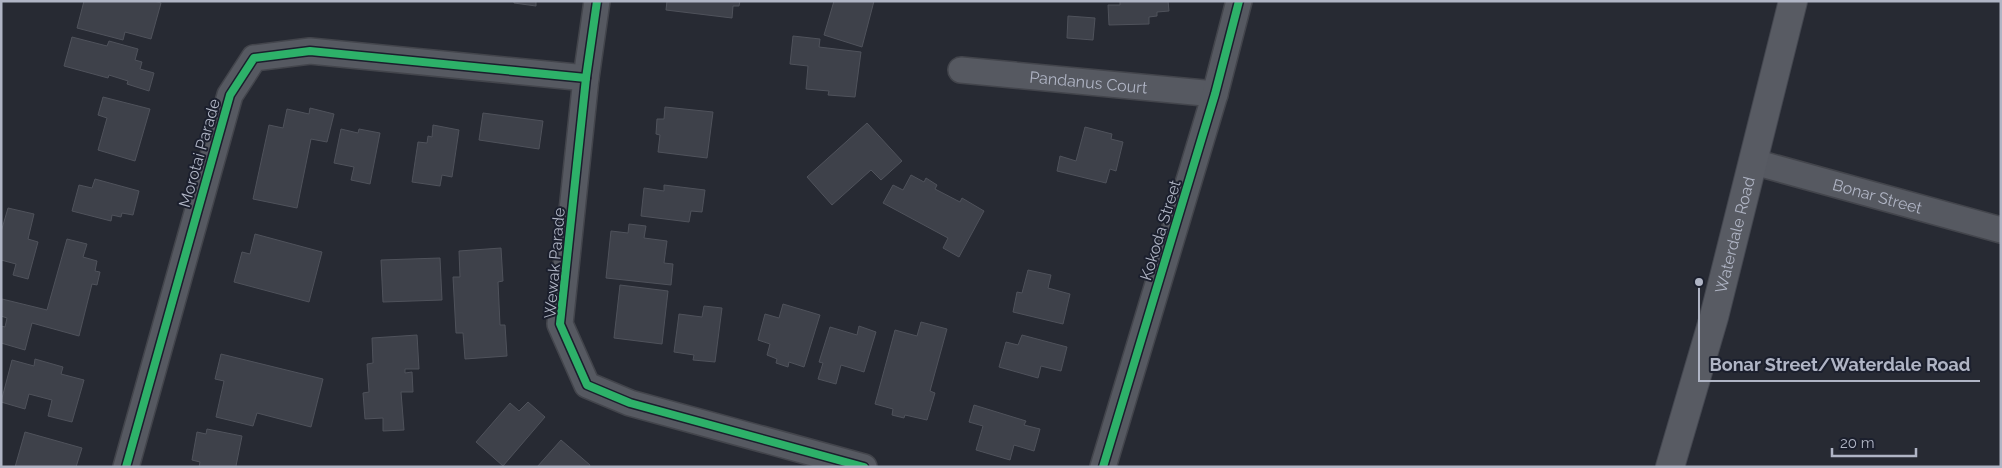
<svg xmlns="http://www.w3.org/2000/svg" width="2002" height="468" font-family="Raleway,sans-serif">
<rect width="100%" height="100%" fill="#272a33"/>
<g fill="#3e414a" stroke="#4f525b">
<polygon points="84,1 154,1 161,3 151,39 125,32 123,40 77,28"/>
<polygon points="514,1 536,1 536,6 514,3"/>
<polygon points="667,1 740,1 739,6 733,6 732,18 666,10"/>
<polygon points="834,1 874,1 862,47 824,35"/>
<polygon points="1120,1 1168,1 1169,11 1157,12 1157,16 1149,17 1149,24 1109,25 1108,5 1120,5"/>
<polygon points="1068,16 1095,18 1093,40 1067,38"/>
<polygon points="793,36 820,39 819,47 861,52 855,97 828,95 829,91 806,89 808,66 790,64"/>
<polygon points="72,37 107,46 109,41 138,49 135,60 142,62 140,69 154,73 149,91 127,84 128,81 109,75 108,78 64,66"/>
<polygon points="103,97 150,109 135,161 98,150 107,118 98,115"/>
<polygon points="665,107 713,112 707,158 658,152 660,135 656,134 657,119 664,119"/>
<polygon points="310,108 334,114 327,142 311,139 297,208 253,199 269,125 283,128 287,109 309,114"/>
<polygon points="483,113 543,121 539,149 479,140"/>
<polygon points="867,123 902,161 881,180 871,170 832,205 807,177"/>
<polygon points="433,125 459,130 452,177 442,175 440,186 412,182 418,142 427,143 428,136 432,137"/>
<polygon points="1085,127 1112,134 1111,139 1123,142 1116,171 1110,169 1106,183 1057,171 1060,156 1076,161"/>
<polygon points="341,129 358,133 359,129 380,133 370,184 351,180 354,167 334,163"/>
<polygon points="911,175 924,182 926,178 937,185 935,189 960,202 962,198 984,211 959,257 943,248 948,238 883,203 893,185 903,190"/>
<polygon points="95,179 139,191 133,215 122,213 121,217 112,215 111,221 72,211 79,185 92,188"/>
<polygon points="664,185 705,190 702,212 691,211 689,222 641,216 644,188 664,191"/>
<polygon points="8,208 34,214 28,239 38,242 28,279 13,275 16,264 1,260 1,232"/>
<polygon points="629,224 646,226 644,238 667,241 664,263 673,264 671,285 606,278 611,231 628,233"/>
<polygon points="255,234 322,252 309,302 234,282 242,252 250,254"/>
<polygon points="67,239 87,244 83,257 97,261 95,271 100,272 97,285 92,284 79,336 32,323 25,350 1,343 1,326 5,327 7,318 1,316 2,299 47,310"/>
<polygon points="501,248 503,281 498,282 500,325 505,325 507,356 465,359 463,333 456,333 453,277 460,277 459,251"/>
<polygon points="440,258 442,300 383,302 381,260"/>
<polygon points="1028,270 1051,275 1048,288 1070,294 1063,324 1013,312 1017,292 1022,293"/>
<polygon points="620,285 668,291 662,344 614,338"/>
<polygon points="783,304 820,315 804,367 789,362 788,367 776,363 777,359 767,355 770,344 758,340 765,314 779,318"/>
<polygon points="704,306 722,308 715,362 693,360 694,355 674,352 679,314 702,317"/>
<polygon points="921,322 947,329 930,391 935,393 927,420 905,415 904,418 892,415 893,409 875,404 895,330 917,336"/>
<polygon points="859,326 876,332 864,372 841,365 836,384 818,379 823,363 819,362 830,327 857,335"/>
<polygon points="417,335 419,369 405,369 405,373 412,372 413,392 401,392 404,430 383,431 383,418 365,419 363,393 369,392 367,364 373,363 372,338"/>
<polygon points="1022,335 1067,347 1061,371 1041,366 1038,378 999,367 1006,342 1018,345"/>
<polygon points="221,354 323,379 311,427 257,413 253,426 216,417 224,381 215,379"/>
<polygon points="35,359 63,367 61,374 84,380 72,422 48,416 52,400 29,394 25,409 1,402 12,360 34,366"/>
<polygon points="528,402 545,417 503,466 476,442 510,403 519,411"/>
<polygon points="974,405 1026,421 1024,425 1040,429 1034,451 1014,445 1010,460 976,450 983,426 969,422"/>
<polygon points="207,429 242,436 236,466 238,467 199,467 200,462 192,460 197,432 206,434"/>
<polygon points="25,432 82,448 76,467 15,467"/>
<polygon points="561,440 590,465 589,467 537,467"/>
</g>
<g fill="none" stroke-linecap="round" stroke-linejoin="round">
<g stroke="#43454c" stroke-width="28">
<g id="street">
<polyline points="597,1 586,78 560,324 587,385 630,403 864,467"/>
<path id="s1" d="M 961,70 L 1215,94"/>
<path id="s2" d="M 1754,162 L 2001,230"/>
<polyline points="126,467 230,95 254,58 310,51 586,78"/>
<polyline points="1103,467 1215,94 1239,1"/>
</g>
</g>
<g stroke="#444750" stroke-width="30">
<g id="primary">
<path id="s3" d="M 1670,467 L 1714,317 L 1793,1"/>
</g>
</g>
<use href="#street" stroke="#565961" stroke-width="25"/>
<use href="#primary" stroke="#585b63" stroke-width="28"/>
<g stroke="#1b1f2d" stroke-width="11">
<g id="cycleway">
<polyline points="597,1 586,78 560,324 587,385 630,403 864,467"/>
<polyline points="126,467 230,95 254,58 310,51 586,78"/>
<polyline points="1103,467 1215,94 1239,1"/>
</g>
</g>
<use href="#cycleway" stroke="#2db169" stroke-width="8"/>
</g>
<g text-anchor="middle" stroke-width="4" stroke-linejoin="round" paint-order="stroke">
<g font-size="16" fill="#b0b5c5" stroke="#1b1f2d">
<text dy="6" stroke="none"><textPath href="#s1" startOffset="128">Pandanus Court</textPath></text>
<text transform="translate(199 153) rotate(-74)" y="6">Morotai Parade</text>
<text dy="6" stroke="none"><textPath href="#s2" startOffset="128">Bonar Street</textPath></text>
<text transform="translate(1160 230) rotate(-73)" y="6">Kokoda Street</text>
<text dy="6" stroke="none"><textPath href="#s3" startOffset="241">Waterdale Road</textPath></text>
<text transform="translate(554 263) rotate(-85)" y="6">Wewak Parade</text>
</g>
</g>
<path fill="none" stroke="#b0b5c5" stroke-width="2" d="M1699 282L1699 381H1980"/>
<circle fill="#b0b5c5" stroke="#1b1f2d" stroke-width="2" cx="1699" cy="282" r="5"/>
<g font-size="18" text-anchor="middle" font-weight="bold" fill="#b0b5c5" stroke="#1b1f2d" stroke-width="4" stroke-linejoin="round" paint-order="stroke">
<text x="1840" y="371">Bonar Street/Waterdale Road</text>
</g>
<rect width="2002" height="468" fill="none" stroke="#b0b5c5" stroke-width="5"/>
<path d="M1832 448v8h84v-8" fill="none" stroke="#b0b5c5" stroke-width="2.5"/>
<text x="1840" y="448" font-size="15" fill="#b0b5c5" stroke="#1b1f2d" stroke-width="4" paint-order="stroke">20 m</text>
</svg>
